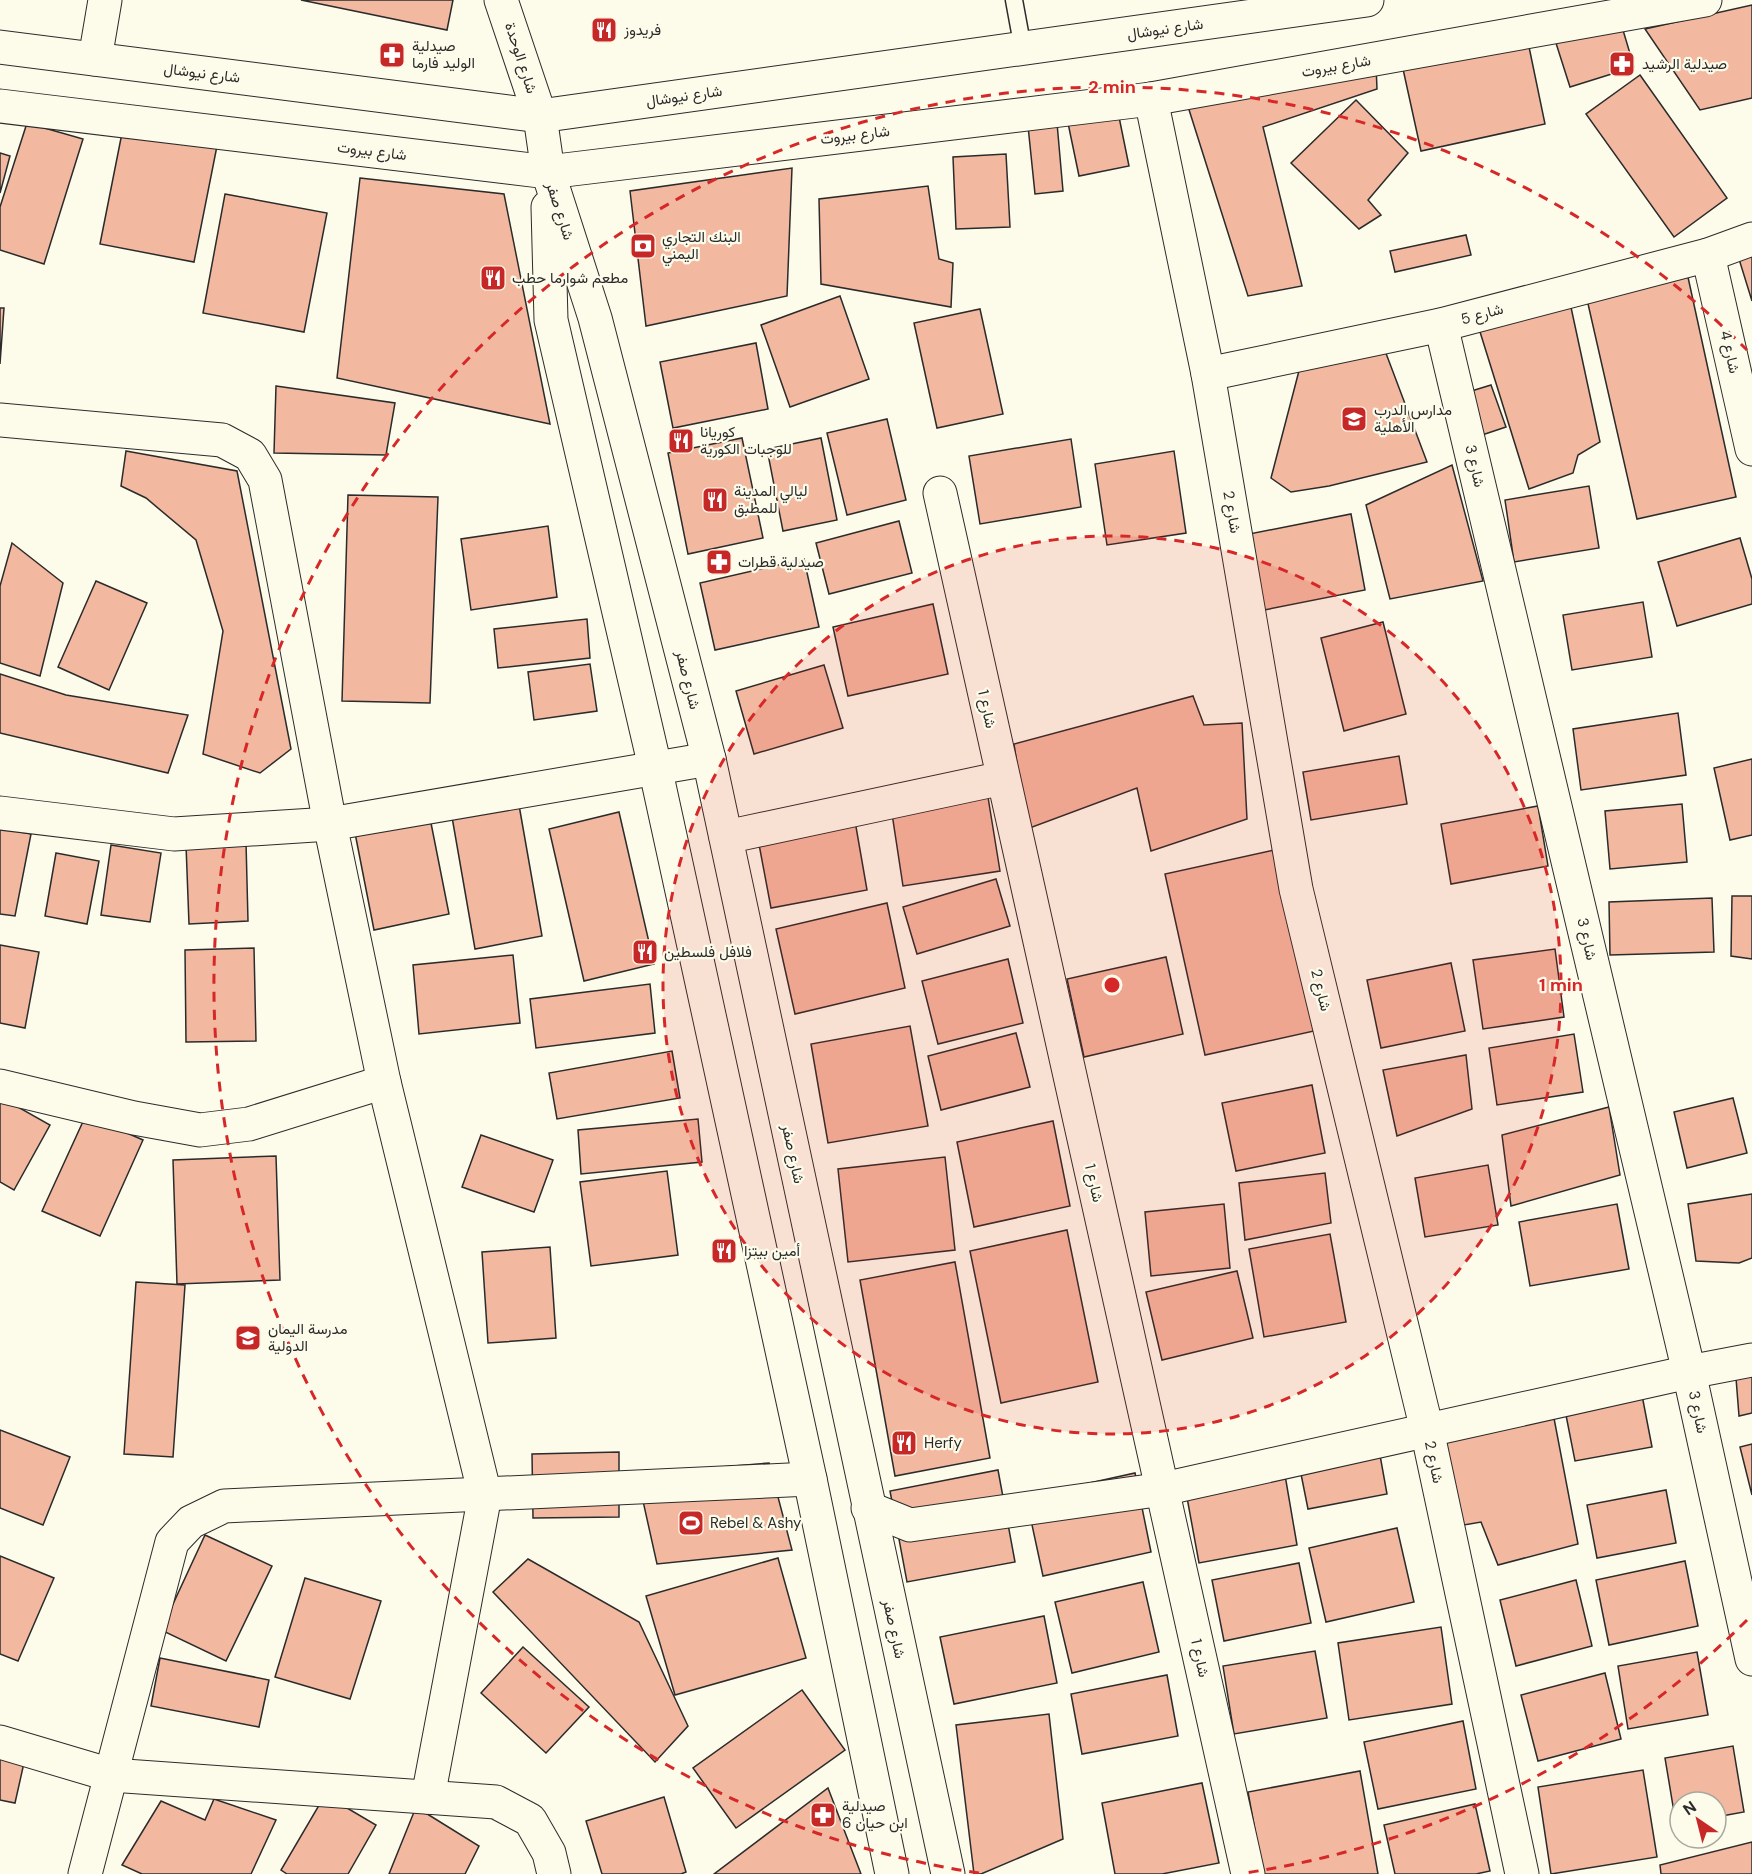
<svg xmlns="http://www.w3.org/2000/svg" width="1752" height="1874" font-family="'DM Sans',Vazirmatn,sans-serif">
<rect width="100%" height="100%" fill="#fdfbea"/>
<g fill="#f2b8a0" stroke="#2b2b2b" stroke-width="1.5">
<polygon points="301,0 453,0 447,30"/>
<polygon points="1752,5 1752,98 1700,110 1645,29"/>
<polygon points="1620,20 1634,67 1570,87 1555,40"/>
<polygon points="1528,42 1545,124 1421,151 1403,69"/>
<polygon points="1376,65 1377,89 1263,127 1302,286 1248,296 1185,97"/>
<polygon points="1640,75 1727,198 1674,237 1586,114"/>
<polygon points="1356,100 1408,153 1368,200 1381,215 1359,229 1291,163"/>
<polygon points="1118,112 1129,166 1079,176 1068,123"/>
<polygon points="27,123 83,139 44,264 0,250 0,207"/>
<polygon points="1057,123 1063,191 1035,194 1028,126"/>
<polygon points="123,128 217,146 194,262 100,244"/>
<polygon points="0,153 10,156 0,193"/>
<polygon points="1006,154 1010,227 956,229 953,157"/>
<polygon points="792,168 787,296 646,326 630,191"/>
<polygon points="360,178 504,194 550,424 337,378"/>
<polygon points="928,186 939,259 953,263 951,307 821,284 819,199"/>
<polygon points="225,194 327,213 304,332 203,313"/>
<polygon points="1466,235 1471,255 1395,272 1390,251"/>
<polygon points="1752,255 1752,301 1739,259"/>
<polygon points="1686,268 1736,497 1637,519 1586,295"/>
<polygon points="840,296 869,379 790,407 761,325"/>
<polygon points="1569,298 1600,442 1578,455 1573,473 1529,489 1476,319"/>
<polygon points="0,308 4,308 0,364"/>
<polygon points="980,309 1003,414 937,428 914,323"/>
<polygon points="756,343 768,409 673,428 660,362"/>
<polygon points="1384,348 1427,462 1329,486 1291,492 1271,478 1300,367"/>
<polygon points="1491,385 1506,427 1479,436 1465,393"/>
<polygon points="276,386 395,403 386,455 274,453"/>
<polygon points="887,419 906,500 847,515 827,433"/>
<polygon points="742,438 763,538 688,554 668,453"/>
<polygon points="821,438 837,520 783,531 767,449"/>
<polygon points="1071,439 1081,507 980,524 969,456"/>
<polygon points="126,451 237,471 291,749 260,773 203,754 223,631 196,540 146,498 121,486"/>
<polygon points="1174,451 1186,533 1107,545 1095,464"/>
<polygon points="1452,465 1483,581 1390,599 1366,505"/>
<polygon points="1589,486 1599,548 1514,562 1505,500"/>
<polygon points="348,495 438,497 430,703 342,701"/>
<polygon points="1351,514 1365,590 1259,611 1244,535"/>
<polygon points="899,521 912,573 829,594 816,543"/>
<polygon points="548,526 557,597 471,610 461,539"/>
<polygon points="1740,538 1752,579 1752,604 1677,626 1658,562"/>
<polygon points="12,543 63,583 40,676 0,663 0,586"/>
<polygon points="804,559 819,627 715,650 700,583"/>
<polygon points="96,581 147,603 109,690 58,667"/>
<polygon points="1643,602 1652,657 1572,670 1563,615"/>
<polygon points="933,604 948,674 848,696 833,627"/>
<polygon points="587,619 590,658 498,668 494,629"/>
<polygon points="1383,622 1406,714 1344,731 1321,638"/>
<polygon points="590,664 597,711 534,720 528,672"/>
<polygon points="824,665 843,728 754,754 736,691"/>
<polygon points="0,674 66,695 188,715 168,773 0,733"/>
<polygon points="1193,696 1204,725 1242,723 1247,819 1151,851 1137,788 1027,829 1014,744"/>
<polygon points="1678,713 1686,775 1581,790 1573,729"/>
<polygon points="1399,756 1407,804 1311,820 1303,772"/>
<polygon points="1752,759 1752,835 1730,840 1714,768"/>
<polygon points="987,791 1000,871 903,886 891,807"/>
<polygon points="1682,804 1687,862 1610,869 1605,811"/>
<polygon points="519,805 542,936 475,949 452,817"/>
<polygon points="1538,806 1548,866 1451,884 1441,824"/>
<polygon points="619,812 654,964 584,981 549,829"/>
<polygon points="430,818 449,914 374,930 355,833"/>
<polygon points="855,821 867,890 771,908 758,839"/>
<polygon points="0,828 31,834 15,916 0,914"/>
<polygon points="246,842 248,921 189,924 186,845"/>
<polygon points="111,845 161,853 150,922 101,915"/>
<polygon points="1274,850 1314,1031 1205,1055 1165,874"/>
<polygon points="56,853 99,861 87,924 45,916"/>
<polygon points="996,879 1010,926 917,954 903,907"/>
<polygon points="1732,896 1752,896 1752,959 1731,956"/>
<polygon points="1712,898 1714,952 1610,955 1609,902"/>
<polygon points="887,903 905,988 795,1014 776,929"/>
<polygon points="0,945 39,952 25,1028 0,1023"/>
<polygon points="254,948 256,1041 186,1042 185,950"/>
<polygon points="1555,949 1564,1017 1483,1029 1473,960"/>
<polygon points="513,955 520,1023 419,1034 413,965"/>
<polygon points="1166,957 1183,1034 1084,1057 1067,979"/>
<polygon points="1008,959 1023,1023 938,1044 922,981"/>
<polygon points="1451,963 1465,1031 1381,1048 1367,980"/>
<polygon points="650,984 655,1033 536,1048 530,999"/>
<polygon points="910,1026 928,1126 828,1143 811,1044"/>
<polygon points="1016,1033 1030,1087 941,1110 928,1056"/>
<polygon points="1574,1034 1583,1092 1497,1105 1489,1048"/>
<polygon points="672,1051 680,1098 557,1119 549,1073"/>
<polygon points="1466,1055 1472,1109 1397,1136 1383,1070"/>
<polygon points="1312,1085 1325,1153 1236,1171 1222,1103"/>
<polygon points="0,1097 50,1125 14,1190 0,1182"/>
<polygon points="1733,1098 1747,1153 1687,1168 1674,1112"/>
<polygon points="1609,1107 1620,1175 1511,1206 1502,1135"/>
<polygon points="86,1115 143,1140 100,1236 42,1211"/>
<polygon points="698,1119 702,1162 581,1174 578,1130"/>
<polygon points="1053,1121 1070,1206 974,1227 957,1142"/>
<polygon points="481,1135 553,1160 534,1212 462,1187"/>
<polygon points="276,1156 280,1280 177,1284 173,1160"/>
<polygon points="945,1157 955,1250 848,1262 838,1169"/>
<polygon points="1488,1165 1498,1225 1425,1237 1415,1178"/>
<polygon points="667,1171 678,1255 591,1266 580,1182"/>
<polygon points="1325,1173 1331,1223 1245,1240 1239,1183"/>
<polygon points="1752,1194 1752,1258 1739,1263 1696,1261 1688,1204"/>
<polygon points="1224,1204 1230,1268 1151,1276 1145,1212"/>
<polygon points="1617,1204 1629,1269 1530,1286 1519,1222"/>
<polygon points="1067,1230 1098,1382 1001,1403 970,1251"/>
<polygon points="1330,1234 1346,1322 1264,1337 1249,1249"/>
<polygon points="550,1247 556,1338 488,1343 482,1252"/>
<polygon points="955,1262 990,1458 895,1476 860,1280"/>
<polygon points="1237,1271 1253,1338 1162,1360 1146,1292"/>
<polygon points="136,1282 185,1285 173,1457 124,1454"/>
<polygon points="1752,1370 1752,1413 1739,1416 1736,1378"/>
<polygon points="1641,1390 1652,1447 1575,1461 1564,1405"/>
<polygon points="1549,1392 1578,1544 1498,1565 1481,1522 1458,1526 1435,1414"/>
<polygon points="0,1430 70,1457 43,1525 0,1508"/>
<polygon points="1376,1433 1387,1494 1308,1509 1296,1449"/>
<polygon points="1752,1444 1752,1495 1740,1447"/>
<polygon points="619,1452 619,1517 533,1518 532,1454"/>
<polygon points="769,1463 792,1550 657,1564 637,1474"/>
<polygon points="998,1470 1015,1562 907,1582 890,1491"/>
<polygon points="1135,1473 1151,1552 1043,1576 1026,1497"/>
<polygon points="1285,1475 1297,1545 1199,1563 1186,1492"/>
<polygon points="1666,1490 1676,1543 1597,1558 1587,1505"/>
<polygon points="1397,1528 1414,1602 1326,1622 1309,1548"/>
<polygon points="205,1535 272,1566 226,1661 161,1630"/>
<polygon points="0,1556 54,1578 18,1661 0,1654"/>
<polygon points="778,1558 806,1658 675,1695 646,1596"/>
<polygon points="528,1559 639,1622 688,1726 655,1762 493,1592"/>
<polygon points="1685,1561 1698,1626 1609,1645 1596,1580"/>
<polygon points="1299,1563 1311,1623 1224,1641 1212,1580"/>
<polygon points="305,1578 381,1601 350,1699 275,1677"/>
<polygon points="1576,1580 1592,1646 1516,1666 1500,1600"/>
<polygon points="1143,1582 1159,1652 1072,1673 1055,1602"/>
<polygon points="1044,1616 1057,1683 954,1704 940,1637"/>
<polygon points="1441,1627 1452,1704 1349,1720 1338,1643"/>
<polygon points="523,1647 589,1707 546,1753 481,1693"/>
<polygon points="1315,1651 1327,1718 1234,1734 1223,1666"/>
<polygon points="1697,1652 1708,1715 1628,1729 1618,1666"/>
<polygon points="160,1658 269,1680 259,1727 151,1706"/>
<polygon points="1605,1673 1621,1739 1538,1761 1521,1695"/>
<polygon points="1167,1675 1178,1736 1082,1754 1071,1694"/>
<polygon points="802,1690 845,1750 736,1828 693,1768"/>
<polygon points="1049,1714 1063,1839 981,1874 974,1874 956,1725"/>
<polygon points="1463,1721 1476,1789 1378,1809 1364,1742"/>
<polygon points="0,1739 28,1745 15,1803 0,1800"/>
<polygon points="1733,1746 1744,1812 1716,1817 1716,1802 1680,1802 1680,1823 1676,1824 1665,1758"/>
<polygon points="1643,1770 1657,1857 1551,1874 1538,1787"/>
<polygon points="1360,1771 1378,1874 1263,1874 1248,1792"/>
<polygon points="1202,1783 1219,1863 1162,1874 1115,1874 1102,1803"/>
<polygon points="828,1788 861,1874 714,1874"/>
<polygon points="325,1795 376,1825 348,1874 287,1874 281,1870"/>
<polygon points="664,1797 686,1872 681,1874 602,1874 586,1821"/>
<polygon points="214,1799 276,1820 251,1874 142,1874 122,1865 161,1801 205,1820"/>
<polygon points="1475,1804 1490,1871 1476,1874 1395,1874 1384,1825"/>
<polygon points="416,1807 479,1846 465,1874 389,1874"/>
<polygon points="1752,1842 1752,1874 1661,1874 1660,1865"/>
</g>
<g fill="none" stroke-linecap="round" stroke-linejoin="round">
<g stroke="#2b2b2b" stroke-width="19">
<polyline id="service" points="1014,0 1023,49"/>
</g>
<g stroke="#2b2b2b" stroke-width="35">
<g id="minor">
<polyline points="501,0 540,116"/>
<polyline points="95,59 105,0"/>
<polyline points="1151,99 1208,374 1296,889 1427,1430 1522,1874"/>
<polyline points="1708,255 1752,449"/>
<polyline points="1441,325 1689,1372 1752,1659"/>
<polyline points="1208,374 1441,325 1708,255 1752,239"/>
<polyline points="0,420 222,440 250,455 265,480 330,824 384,1082 485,1495 428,1797"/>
<polyline points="940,493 1248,1874"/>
<polyline points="0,813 174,834 330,824 709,759"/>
<polyline points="726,837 1003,778"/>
<polyline points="0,1086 134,1118 200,1130 249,1124 384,1082"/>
<polyline points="868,1508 910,1525 1163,1489 1689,1372 1752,1360"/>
<polyline points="0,1742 111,1775 496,1802 530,1820 549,1853 554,1874"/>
<polyline points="85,1874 172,1542 191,1522 224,1506 810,1479"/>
</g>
</g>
<g stroke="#2b2b2b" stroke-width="35">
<g id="tertiary">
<polyline points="548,172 595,318 709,759 948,1874"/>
<polyline points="548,207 551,320 655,767 810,1479 892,1874"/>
</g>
</g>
<g stroke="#2b2b2b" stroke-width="35">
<g id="secondary">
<polyline points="0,47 540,116 1367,0"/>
<polyline points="0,106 548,172 1151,99 1705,0"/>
<polyline points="540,116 548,172"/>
</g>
</g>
<use href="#service" stroke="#fdfbea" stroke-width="16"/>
<use href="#minor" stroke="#fdfbea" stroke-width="33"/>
<use href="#tertiary" stroke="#fdfbea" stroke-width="33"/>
<use href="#secondary" stroke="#fdfbea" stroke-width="33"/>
</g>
<circle cx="1112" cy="985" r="449" fill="#d62828" fill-opacity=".12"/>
<g fill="none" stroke="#d62828" stroke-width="3" stroke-dasharray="10 8">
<circle cx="1112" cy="985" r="449"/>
<path d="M1747 1620A898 898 0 0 1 1245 1873M979 1873A898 898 0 1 1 1747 350"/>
</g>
<defs>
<g id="restaurant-square" transform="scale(1.35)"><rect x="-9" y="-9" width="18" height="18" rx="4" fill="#c62828" stroke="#fdfbea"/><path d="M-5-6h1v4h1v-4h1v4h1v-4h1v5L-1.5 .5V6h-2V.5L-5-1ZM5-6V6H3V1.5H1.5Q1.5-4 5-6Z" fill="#fff"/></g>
<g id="pharmacy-square" transform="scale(1.35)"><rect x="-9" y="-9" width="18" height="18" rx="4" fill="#c62828" stroke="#fdfbea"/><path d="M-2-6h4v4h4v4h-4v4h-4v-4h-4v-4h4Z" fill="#fff"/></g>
<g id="bank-square" transform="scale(1.35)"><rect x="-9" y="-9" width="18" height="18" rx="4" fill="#c62828" stroke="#fdfbea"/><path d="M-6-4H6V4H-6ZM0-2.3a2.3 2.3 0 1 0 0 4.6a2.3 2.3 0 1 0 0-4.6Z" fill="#fff"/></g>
<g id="school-square" transform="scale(1.35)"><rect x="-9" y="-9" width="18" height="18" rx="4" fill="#c62828" stroke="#fdfbea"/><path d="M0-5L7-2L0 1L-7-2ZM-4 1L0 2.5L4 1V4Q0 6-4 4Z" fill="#fff"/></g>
<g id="stadium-square" transform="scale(1.35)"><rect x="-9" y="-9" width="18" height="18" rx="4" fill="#c62828" stroke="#fdfbea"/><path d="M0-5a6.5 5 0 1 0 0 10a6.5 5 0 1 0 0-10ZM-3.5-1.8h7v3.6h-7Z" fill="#fff"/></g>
</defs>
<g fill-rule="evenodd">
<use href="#restaurant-square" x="604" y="30"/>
<use href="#pharmacy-square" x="392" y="55"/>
<use href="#pharmacy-square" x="1622" y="64"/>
<use href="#bank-square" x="643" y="246"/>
<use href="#restaurant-square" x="493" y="278"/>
<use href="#school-square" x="1354" y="419"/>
<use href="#restaurant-square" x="681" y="441"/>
<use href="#restaurant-square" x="715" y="500"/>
<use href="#pharmacy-square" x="719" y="562"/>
<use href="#restaurant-square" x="645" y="952"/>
<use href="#restaurant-square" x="724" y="1251"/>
<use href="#school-square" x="248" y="1338"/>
<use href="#restaurant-square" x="904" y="1443"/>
<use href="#stadium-square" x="691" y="1523"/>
<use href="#pharmacy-square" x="823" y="1815"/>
</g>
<g text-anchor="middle" stroke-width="4.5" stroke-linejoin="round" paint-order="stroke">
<g font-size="15" fill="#2b2b2b" stroke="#fdfbea">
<text transform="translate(1165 29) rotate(-8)" y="5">شارع نيوشال</text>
<text transform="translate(521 58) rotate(72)" y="5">شارع الوحدة</text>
<text transform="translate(1336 66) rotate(-10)" y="5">شارع بيروت</text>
<text transform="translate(202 73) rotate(7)" y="5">شارع نيوشال</text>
<text transform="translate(684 96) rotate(-8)" y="5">شارع نيوشال</text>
<text transform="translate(855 135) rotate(-7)" y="5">شارع بيروت</text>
<text transform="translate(372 151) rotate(7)" y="5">شارع بيروت</text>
<text transform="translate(560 211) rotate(72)" y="5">شارع صفر</text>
<text transform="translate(1482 314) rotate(-15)" y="5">شارع 5</text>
<text transform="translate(1730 352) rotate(77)" y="5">شارع 4</text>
<text transform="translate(1475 466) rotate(77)" y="5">شارع 3</text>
<text transform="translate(1232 512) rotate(80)" y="5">شارع 2</text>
<text transform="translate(688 680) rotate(76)" y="5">شارع صفر</text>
<text transform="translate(987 709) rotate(78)" y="5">شارع 1</text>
<text transform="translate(1587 939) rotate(77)" y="5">شارع 3</text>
<text transform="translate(1321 990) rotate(76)" y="5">شارع 2</text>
<text transform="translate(793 1154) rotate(78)" y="5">شارع صفر</text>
<text transform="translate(1094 1183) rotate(77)" y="5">شارع 1</text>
<text transform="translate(1698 1412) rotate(78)" y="5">شارع 3</text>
<text transform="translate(1434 1462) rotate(78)" y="5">شارع 2</text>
<text transform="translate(894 1629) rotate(78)" y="5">شارع صفر</text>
<text transform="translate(1200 1658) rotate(78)" y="5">شارع 1</text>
</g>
<g font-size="15" fill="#2b2b2b" stroke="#fdfbea" text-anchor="start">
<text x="624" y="35">فريدوز</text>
<text x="412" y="51">صيدلية<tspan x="412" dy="17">الوليد فارما</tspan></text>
<text x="1642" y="69">صيدلية الرشيد</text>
<text x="662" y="242">البنك التجاري<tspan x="662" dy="17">اليمني</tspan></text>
<text x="512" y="283">مطعم شوارما حطب</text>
<text x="1374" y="415">مدارس الدرب<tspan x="1374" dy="17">الأهلية</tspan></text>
<text x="700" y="437">كوريانا<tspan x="700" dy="17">للوجبات الكورية</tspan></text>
<text x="734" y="496">ليالي المدينة<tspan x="734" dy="17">للمطبق</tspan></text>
<text x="738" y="567">صيدلية قطرات</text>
<text x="664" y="957">فلافل فلسطين</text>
<text x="744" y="1256">أمين بيتزا</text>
<text x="268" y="1334">مدرسة اليمان<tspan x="268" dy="17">الدولية</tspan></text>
<text x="924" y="1448">Herfy</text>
<text x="710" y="1528">Rebel &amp; Ashy</text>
<text x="842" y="1811">صيدلية<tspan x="842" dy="17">ابن حيان 6</tspan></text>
</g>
</g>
<circle cx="1112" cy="985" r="9" fill="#d62828" stroke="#fdfbea" stroke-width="3"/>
<g font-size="18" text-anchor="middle" font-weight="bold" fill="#d62828" stroke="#fdfbea" stroke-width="4.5" stroke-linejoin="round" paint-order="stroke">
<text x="1112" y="93">2 min</text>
<text x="1561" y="991">1 min</text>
</g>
<g transform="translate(1698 1820) rotate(325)"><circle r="28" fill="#fdfbea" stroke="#a9a89e" stroke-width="1.5"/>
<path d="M0-4.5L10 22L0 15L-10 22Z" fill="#c62828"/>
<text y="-9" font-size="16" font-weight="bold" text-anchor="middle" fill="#2b2b2b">N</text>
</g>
</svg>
